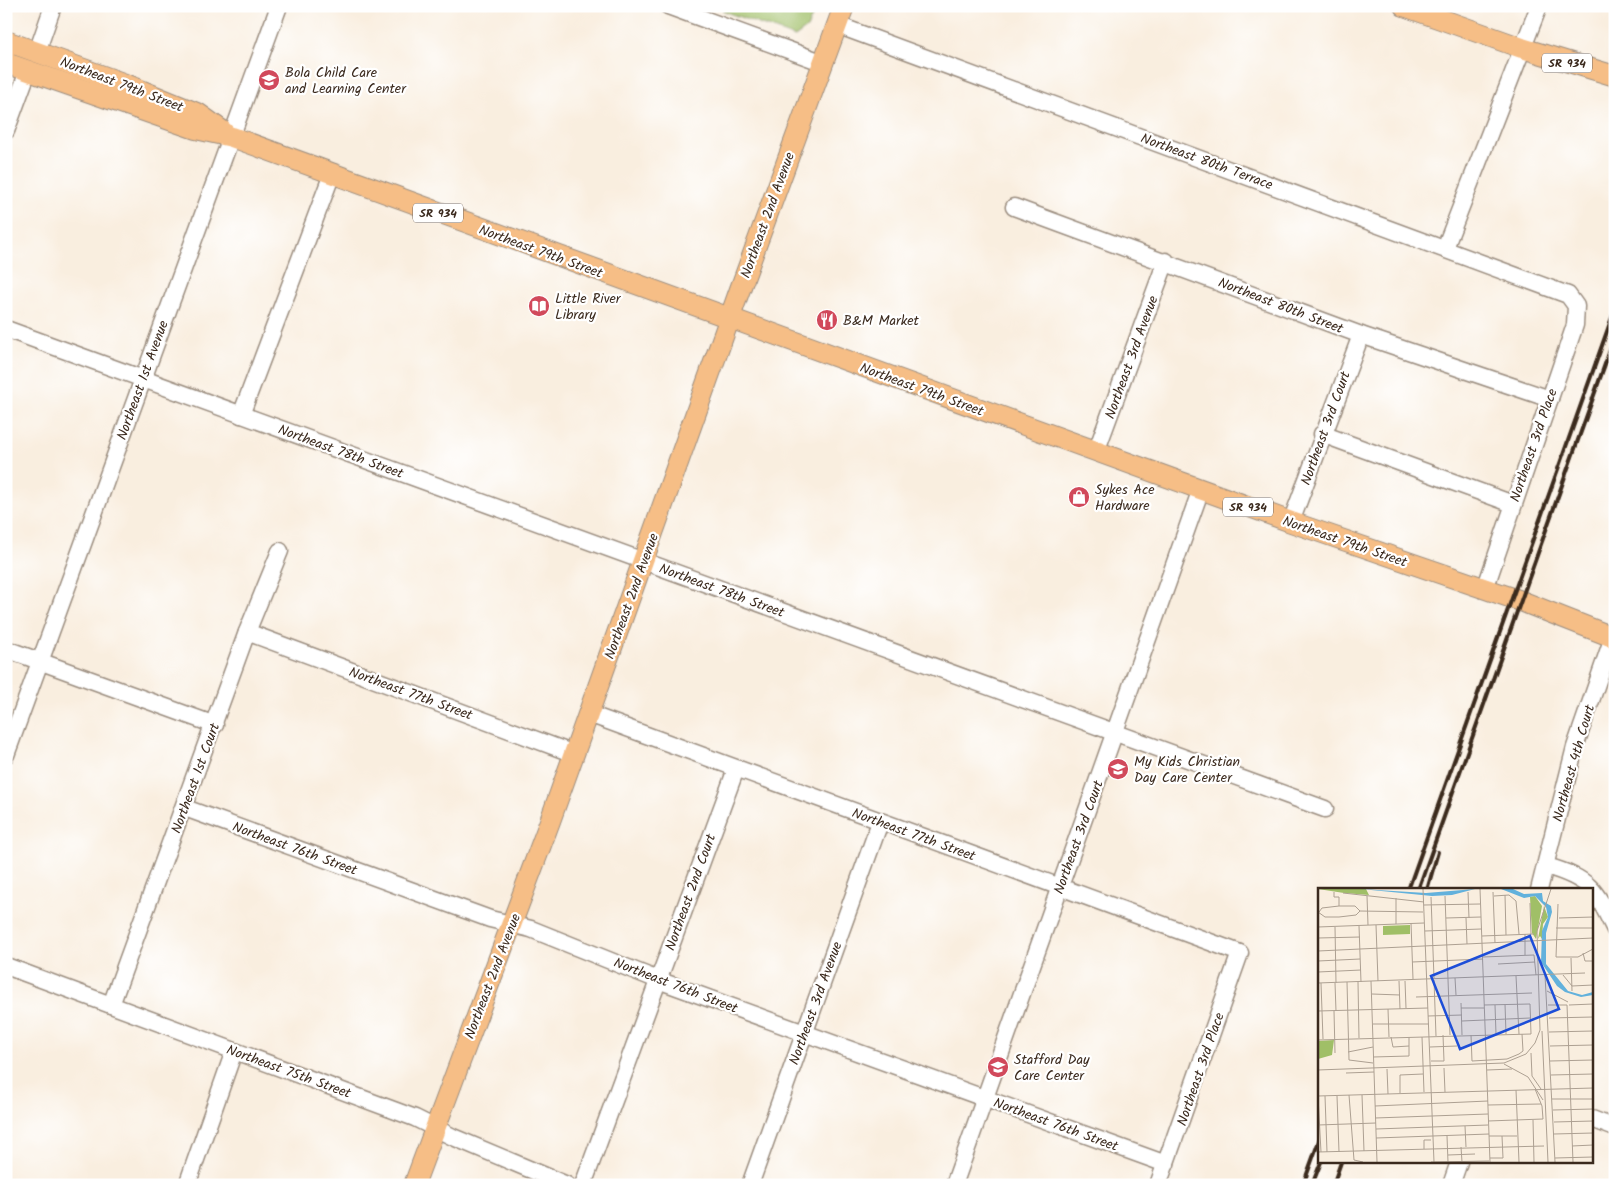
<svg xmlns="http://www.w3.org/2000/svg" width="1621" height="1191" font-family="Kalam,sans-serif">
<rect width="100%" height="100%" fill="#fff"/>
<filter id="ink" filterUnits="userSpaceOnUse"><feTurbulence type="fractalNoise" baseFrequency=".02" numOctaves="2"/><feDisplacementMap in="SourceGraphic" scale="10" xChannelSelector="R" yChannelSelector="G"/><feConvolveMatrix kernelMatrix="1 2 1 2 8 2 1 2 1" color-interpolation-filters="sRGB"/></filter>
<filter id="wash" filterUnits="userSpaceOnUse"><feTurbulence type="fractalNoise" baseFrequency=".0096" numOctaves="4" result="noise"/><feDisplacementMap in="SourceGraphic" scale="20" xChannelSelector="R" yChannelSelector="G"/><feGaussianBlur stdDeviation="1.12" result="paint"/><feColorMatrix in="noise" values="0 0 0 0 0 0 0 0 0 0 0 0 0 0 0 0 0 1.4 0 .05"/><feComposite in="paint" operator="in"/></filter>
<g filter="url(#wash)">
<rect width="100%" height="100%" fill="#f9eedf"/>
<polygon fill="#a0bf67" stroke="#6e7442" points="725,6 805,6 815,10 807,28 795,37 723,11"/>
</g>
<g filter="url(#ink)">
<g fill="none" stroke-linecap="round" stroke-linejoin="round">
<g stroke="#9a8c7e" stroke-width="19">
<g id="minor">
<polyline points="668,6 824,63"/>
<polyline points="837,25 1568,295 1576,306 1575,325 1485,589"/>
<polyline points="37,52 53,6"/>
<polyline points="6,131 28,71"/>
<polyline points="1014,207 1361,335 1550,399"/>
<polyline points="1445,248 1539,6"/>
<polyline points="6,329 1325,809"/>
<polyline points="241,415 332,174"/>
<polyline points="1322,434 1513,504"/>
<polyline points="1096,452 1166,261"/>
<polyline points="1291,522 1361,335"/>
<polyline points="247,632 574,754"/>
<polyline points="6,649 215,725"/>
<polyline points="589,714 1240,953 1158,1185"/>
<polyline points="6,755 279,6"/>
<polyline points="185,808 490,919 531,929 658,980 1166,1164"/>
<path d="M 1546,866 C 1591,879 1595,889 1615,930"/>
<polyline points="1539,890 1575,747 1613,637"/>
<polyline points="6,966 415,1118 453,1137 567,1185"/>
<polyline points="111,1005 247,632 280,551"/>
<polyline points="1592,1119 1615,1128"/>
<polyline points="187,1185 234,1051"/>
<polyline points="583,1185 736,769"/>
<polyline points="750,1185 880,822"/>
<polyline points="954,1185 1201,489"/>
<polyline points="1451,1185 1459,1162"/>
</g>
</g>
<g stroke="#9a8c7e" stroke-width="22">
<g id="major">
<polyline points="1404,6 1522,48 1615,76"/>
<polyline points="6,41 128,85 199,114 224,132"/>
<polyline points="6,63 196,129 232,137 1291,522 1521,601 1615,638"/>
<polyline points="414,1185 550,821 739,292 844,6"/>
</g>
</g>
<use href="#minor" stroke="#fff" stroke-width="16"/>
<use href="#major" stroke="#f6be86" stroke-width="20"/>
<g stroke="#3b2a1e" stroke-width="4">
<polyline points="1408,890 1615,309"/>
<polyline points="1418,890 1615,336"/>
<polyline points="1427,890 1438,852"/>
<polyline points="1303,1185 1320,1138"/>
<polyline points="1312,1185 1321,1162"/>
<polyline points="1333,1185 1341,1162"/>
</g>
</g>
</g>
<defs>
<g id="school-disc" transform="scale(1.125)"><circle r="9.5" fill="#d1495b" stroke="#fff"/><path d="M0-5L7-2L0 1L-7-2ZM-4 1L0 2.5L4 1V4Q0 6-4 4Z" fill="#fff"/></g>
<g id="library-disc" transform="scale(1.125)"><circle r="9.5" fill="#d1495b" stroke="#fff"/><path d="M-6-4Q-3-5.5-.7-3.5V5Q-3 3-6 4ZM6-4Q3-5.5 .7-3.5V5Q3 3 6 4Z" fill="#fff"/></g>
<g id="restaurant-disc" transform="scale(1.125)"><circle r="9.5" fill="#d1495b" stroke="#fff"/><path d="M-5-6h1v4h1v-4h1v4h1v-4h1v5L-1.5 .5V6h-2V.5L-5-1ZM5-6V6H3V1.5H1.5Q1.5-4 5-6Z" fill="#fff"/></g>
<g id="shop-disc" transform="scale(1.125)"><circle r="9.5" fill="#d1495b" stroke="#fff"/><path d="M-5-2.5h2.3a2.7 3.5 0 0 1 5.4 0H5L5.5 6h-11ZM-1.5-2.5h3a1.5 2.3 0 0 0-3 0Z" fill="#fff"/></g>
</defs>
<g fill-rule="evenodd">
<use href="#school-disc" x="269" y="80"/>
<use href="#library-disc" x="539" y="306"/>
<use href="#restaurant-disc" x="827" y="320"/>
<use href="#shop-disc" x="1079" y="497"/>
<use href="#school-disc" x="1118" y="769"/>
<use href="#school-disc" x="998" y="1067"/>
</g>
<g text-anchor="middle" stroke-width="4.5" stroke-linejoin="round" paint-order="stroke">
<g fill="#fff" stroke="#766a62" stroke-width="1">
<rect x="1542" y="53.5" width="50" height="19" rx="4"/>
<rect x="413" y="203.5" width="50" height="19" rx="4"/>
<rect x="1223" y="497.5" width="50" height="19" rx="4"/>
</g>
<g font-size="12" font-weight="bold" fill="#3b2a1e">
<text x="1567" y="67">SR 934</text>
<text x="438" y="217">SR 934</text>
<text x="1248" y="511">SR 934</text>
</g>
<g font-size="14" fill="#3b2a1e" stroke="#fff" text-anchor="start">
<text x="285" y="77">Bola Child Care<tspan x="285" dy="16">and Learning Center</tspan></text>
<text x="555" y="303">Little River<tspan x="555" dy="16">Library</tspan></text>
<text x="843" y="325">B&amp;M Market</text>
<text x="1095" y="494">Sykes Ace<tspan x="1095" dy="16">Hardware</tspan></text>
<text x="1134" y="766">My Kids Christian<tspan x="1134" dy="16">Day Care Center</tspan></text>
<text x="1014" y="1064">Stafford Day<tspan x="1014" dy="16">Care Center</tspan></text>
</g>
<g font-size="14" fill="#3b2a1e" stroke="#fff">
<text transform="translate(122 84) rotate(21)" y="5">Northeast 79th Street</text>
<text transform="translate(1207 161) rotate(20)" y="5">Northeast 80th Terrace</text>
<text transform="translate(767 215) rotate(-70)" y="5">Northeast 2nd Avenue</text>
<text transform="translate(541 251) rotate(20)" y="5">Northeast 79th Street</text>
<text transform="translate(1281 305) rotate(21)" y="5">Northeast 80th Street</text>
<text transform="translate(1131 357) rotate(-70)" y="5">Northeast 3rd Avenue</text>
<text transform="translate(142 380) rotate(-70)" y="5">Northeast 1st Avenue</text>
<text transform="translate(922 389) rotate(20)" y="5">Northeast 79th Street</text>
<text transform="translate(1325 428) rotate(-70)" y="5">Northeast 3rd Court</text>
<text transform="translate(1533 445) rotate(-71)" y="5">Northeast 3rd Place</text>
<text transform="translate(341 451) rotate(20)" y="5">Northeast 78th Street</text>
<text transform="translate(1345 541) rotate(19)" y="5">Northeast 79th Street</text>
<text transform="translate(722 590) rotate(20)" y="5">Northeast 78th Street</text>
<text transform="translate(631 596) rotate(-70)" y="5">Northeast 2nd Avenue</text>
<text transform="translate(411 693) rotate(20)" y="5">Northeast 77th Street</text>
<text transform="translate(1573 763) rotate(-74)" y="5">Northeast 4th Court</text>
<text transform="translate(195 778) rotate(-70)" y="5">Northeast 1st Court</text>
<text transform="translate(914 834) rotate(20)" y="5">Northeast 77th Street</text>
<text transform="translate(1078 837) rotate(-70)" y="5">Northeast 3rd Court</text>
<text transform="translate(295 848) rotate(20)" y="5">Northeast 76th Street</text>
<text transform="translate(690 892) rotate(-70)" y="5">Northeast 2nd Court</text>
<text transform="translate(492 976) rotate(-69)" y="5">Northeast 2nd Avenue</text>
<text transform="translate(676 985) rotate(21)" y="5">Northeast 76th Street</text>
<text transform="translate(815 1003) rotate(-70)" y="5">Northeast 3rd Avenue</text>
<text transform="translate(1200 1069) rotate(-71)" y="5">Northeast 3rd Place</text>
<text transform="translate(289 1071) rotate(20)" y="5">Northeast 75th Street</text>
<text transform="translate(1056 1124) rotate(20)" y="5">Northeast 76th Street</text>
</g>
</g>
<g transform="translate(1318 888)">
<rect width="275" height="275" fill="#f9eedf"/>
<path d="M 0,1 L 48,1 L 51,7 L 26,5 ZM 217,8 L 224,18 L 218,51 L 214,45 L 212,9 ZM 226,18 L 230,29 L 225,36 L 224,51 L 222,48 L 220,51 ZM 92,37 L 92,46 L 65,47 L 65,38 ZM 16,152 L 14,167 L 0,171 L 0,153 Z" fill="#a0bf67"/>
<path d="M 43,1 L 108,5 L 157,1 L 134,7 L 114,8 ZM 183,1 L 195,1 L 206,6 L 224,5 L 225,13 L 233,18 L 234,24 L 228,45 L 228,76 L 250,103 L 264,107 L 275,104 L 275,107 L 263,109 L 247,104 L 239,98 L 223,74 L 224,43 L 230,29 L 228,19 L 217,8 L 206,10 Z" fill="#62b1dc"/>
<path fill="none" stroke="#ada092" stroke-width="1" d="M 105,1 L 116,274M 162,1 L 172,274M 16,4 L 16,9 L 21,9 L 21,18M 150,4 L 151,30M 175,4 L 177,55M 25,5 L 106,14M 187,7 L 188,47M 49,8 L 50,37M 127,8 L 132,147M 176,8 L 191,7 L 198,13 L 201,46M 113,9 L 116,90M 78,10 L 78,36M 212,15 L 213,46M 240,16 L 238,69 L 260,69 L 275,61M 106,17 L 162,16M 0,24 L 7,29 L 21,29 L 38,27 L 42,23 L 105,24M 1,24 L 4,20 L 21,18 L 37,18 L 42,23M 128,30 L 163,29M 148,30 L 149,56M 241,30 L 275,29M 93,35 L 95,91M 58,37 L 60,93M 41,38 L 43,94M 0,39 L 106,35M 17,39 L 18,95M 238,40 L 275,40M 107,43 L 163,41M 207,46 L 207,67M 164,48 L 216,46M 0,50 L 42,49M 0,63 L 275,50M 265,65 L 267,73 L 275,73M 165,69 L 216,67 L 218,87M 253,70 L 254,103M 0,73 L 42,71M 94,74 L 165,71M 180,76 L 217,74M 0,84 L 43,82M 227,87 L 237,274M 245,87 L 254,98 L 275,97M 198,88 L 201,146M 137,90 L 138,107M 116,92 L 118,148M 53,93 L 59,274M 81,93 L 82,121M 87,93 L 88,120M 29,94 L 31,172 L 55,175M 40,94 L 41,150M 0,95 L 267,85M 3,95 L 5,151M 17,95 L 18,123M 229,103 L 250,114M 54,106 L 82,107M 98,109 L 214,105M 143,115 L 144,147M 187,116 L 188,146M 177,117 L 178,146M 230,117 L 249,117M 249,117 L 255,274M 251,117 L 275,116M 143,120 L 166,120M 70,121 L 71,149M 0,123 L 110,120M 16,123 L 17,165M 110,128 L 144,127M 231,130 L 275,129M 144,133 L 212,130M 55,136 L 111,136M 224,143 L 230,274M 231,144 L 275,143M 153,147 L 154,173 L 189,171 L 201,166 L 205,163 L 204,146M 73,149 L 75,159 L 91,158M 104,149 L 106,204M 0,152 L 213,146 L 212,116 L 166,117M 232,158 L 275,157M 112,159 L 139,158M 30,164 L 55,159M 213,165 L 214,188 L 223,201M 55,169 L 91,168 L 91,149M 113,173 L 126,173 L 125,147M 232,173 L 275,172M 186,176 L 210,189 L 225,212M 126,180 L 127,204M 69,181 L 70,206M 0,182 L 186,175 L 208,166 L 217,155 L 222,142 L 219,43 L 233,1M 169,182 L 194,181M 28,185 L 56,184M 233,187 L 275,186M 198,202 L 201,274M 82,205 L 82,187 L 105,186M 31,207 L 36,272 L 45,274M 44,207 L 46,263M 7,208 L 9,264M 19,208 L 21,264M 234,211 L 275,211M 170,217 L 223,216M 57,218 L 170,213M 235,222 L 275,221M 57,230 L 170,226M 215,232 L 216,274M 170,233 L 225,231 L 224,218 L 217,201M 236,234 L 275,233M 0,237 L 58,235M 147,238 L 148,259M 58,241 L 170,237M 236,246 L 275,245M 129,248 L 130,274M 171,248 L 199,248M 58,250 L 171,246M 254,258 L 275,257M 143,259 L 144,274M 106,261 L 106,252 L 113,252M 0,264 L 226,258M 3,264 L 0,208 L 275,200M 130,267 L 157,266M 172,270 L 185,270 L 184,248M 237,270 L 275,269M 113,274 L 171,273"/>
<path fill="#1d4ed8" fill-opacity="0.15" stroke="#1d4ed8" stroke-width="2.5" d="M 212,48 L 241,121 L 142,161 L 113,88 Z"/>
<rect width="275" height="275" fill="none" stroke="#3b2a1e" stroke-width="2.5"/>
</g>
<rect width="1621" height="1191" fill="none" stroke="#fff" stroke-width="25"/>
</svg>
